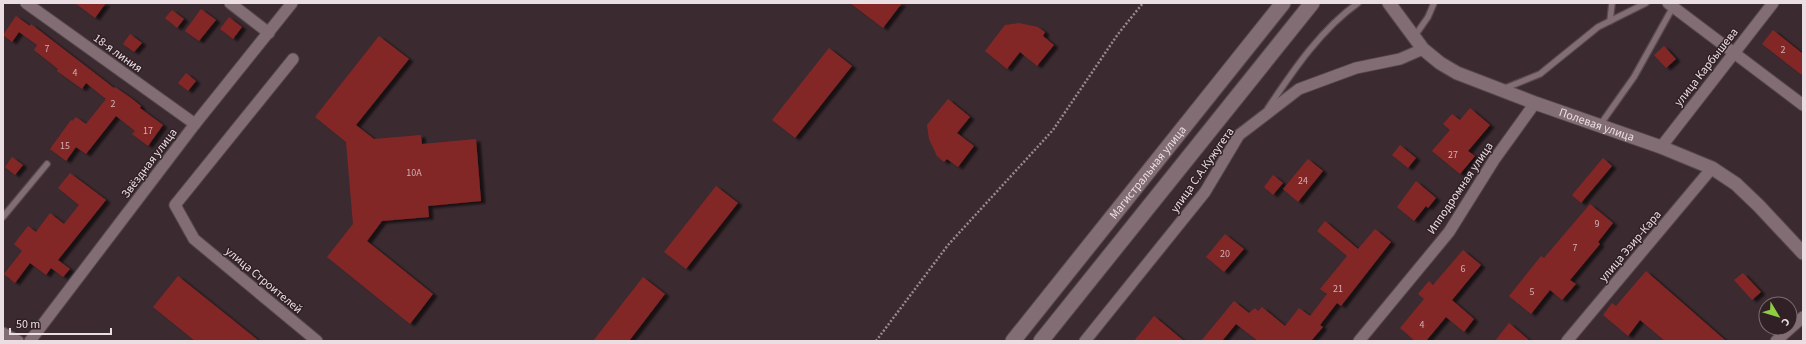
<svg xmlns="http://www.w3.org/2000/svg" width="1806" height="344" font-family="'Source Sans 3',sans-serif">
<defs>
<filter id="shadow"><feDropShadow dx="4.5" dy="2.5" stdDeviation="1" flood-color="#0009"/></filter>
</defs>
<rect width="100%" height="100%" fill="#3b2b30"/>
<g fill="#832728" filter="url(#shadow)">
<polygon points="75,3 106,3 95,18"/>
<polygon points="850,3 902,3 883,28"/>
<polygon points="201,9 216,20 199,41 185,31"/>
<polygon points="172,10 184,19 177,28 165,18"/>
<polygon points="16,16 30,26 31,24 114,88 115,87 131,98 141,106 140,108 163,125 148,146 132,134 135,131 116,116 86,154 76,147 66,161 50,149 71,120 72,121 76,117 86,124 106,99 86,83 82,89 57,71 58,69 34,50 37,45 19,32 12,42 3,35"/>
<polygon points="229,17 242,27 233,39 220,29"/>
<polygon points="1019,23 1038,27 1045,32 1043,36 1054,45 1037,66 1020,52 1007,69 985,51 1005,25"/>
<polygon points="1773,30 1803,54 1803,76 1762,44"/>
<polygon points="130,34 142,43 134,52 123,44"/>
<polygon points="379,36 409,59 356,125 374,139 421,135 422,144 476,139 481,201 428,206 429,217 382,221 367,241 433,294 410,324 327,257 353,224 346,142 315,117"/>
<polygon points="1664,46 1676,59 1666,68 1654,55"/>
<polygon points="829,48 852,66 795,138 772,120"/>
<polygon points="186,73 196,81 188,91 178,83"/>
<polygon points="948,99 970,117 957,133 974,146 958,167 947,159 944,162 937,156 929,139 927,125"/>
<polygon points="1470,108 1490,125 1468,151 1475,156 1460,174 1432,151 1450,130 1443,124 1452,114 1460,120"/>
<polygon points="1400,145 1416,158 1408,168 1392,155"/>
<polygon points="12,157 23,165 15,175 5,167"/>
<polygon points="1603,158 1612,166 1581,203 1572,195"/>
<polygon points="1308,159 1323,171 1298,202 1283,189"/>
<polygon points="70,173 106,200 58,260 70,269 63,277 51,268 46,275 30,263 15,283 4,274 22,251 14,244 28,226 36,232 50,213 64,224 79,205 58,188"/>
<polygon points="1273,175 1283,183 1273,195 1264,187"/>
<polygon points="1416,181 1436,198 1428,208 1426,206 1414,221 1397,207"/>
<polygon points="716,186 738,203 686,269 664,252"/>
<polygon points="1590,204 1613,223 1598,242 1600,244 1570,280 1576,284 1562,300 1550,290 1531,314 1509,296 1541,256 1544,258"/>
<polygon points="1325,221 1358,249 1375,229 1391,242 1341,306 1337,303 1320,325 1323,327 1311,341 1258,341 1236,324 1222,341 1201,341 1234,301 1249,313 1255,308 1258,311 1262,307 1285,326 1299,308 1310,316 1327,294 1320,289 1347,256 1317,231"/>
<polygon points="1225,234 1244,249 1224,272 1206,257"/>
<polygon points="1463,250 1481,265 1452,300 1474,319 1464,332 1446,317 1426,341 1415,341 1400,328 1424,299 1418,294 1429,281 1433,285"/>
<polygon points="1646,271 1726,341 1665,341 1640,320 1628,336 1603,315 1612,303 1616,306"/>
<polygon points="1743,273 1761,292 1752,300 1734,280"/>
<polygon points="178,276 259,341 195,341 153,307"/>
<polygon points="643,277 665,294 629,341 593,341"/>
<polygon points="1154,316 1184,341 1134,341"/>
<polygon points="1509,323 1530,341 1495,341"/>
</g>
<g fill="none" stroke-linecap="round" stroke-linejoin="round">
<g stroke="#56484d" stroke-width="8">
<g id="service">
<polyline points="1610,21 1612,3"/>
<polyline points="1414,37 1428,17 1434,3"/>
<polyline points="1503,89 1540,74 1598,27 1646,3"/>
<path d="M 1268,108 C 1293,71 1321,29 1358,3"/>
<polyline points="1600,125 1634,77 1673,7"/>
<polyline points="3,217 47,164"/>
</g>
</g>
<g stroke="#56484d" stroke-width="13">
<g id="minor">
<polyline points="26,3 195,124"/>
<polyline points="230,3 269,33"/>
<polyline points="1668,3 1803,105"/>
<polyline points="293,59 175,205 194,239 317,341"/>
<polyline points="1661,147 1773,3"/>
<polyline points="3,333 18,341"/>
<polyline points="30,341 195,124 292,3"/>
<polyline points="1085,341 1205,192 1239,135 1299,89 1356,68 1400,59 1423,49"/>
<polyline points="1359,341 1449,232 1494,160 1535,103"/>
<polyline points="1567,341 1712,168"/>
<polyline points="1776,341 1803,317"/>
</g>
</g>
<g stroke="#56484d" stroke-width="15">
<g id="tertiary">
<path id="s1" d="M 1389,3 L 1423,49 L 1440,63 L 1457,73 L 1535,103 L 1661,147 L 1712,168 L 1736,184 L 1759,206 L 1803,253"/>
</g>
</g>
<g stroke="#56484d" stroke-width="17">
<g id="secondary">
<path id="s2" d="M 1013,341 L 1283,3"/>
<polyline points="1041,341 1312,3"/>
</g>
</g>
<polyline stroke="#988a8e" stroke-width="2.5" stroke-dasharray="2 2" stroke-linecap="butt" points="876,341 948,245 1053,130 1118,34 1143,3"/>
<use href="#service" stroke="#816d73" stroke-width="5.5"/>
<use href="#minor" stroke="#816d73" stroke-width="11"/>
<use href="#tertiary" stroke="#816d73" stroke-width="13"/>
<use href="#secondary" stroke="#816d73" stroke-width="15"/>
</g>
<g text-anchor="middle" stroke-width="3" stroke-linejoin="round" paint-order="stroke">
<g font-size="10" fill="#d0b0b4">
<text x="47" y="52">7</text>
<text x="1783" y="53">2</text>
<text x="75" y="76">4</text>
<text x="113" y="107">2</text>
<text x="148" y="134">17</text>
<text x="65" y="149">15</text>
<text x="1453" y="158">27</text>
<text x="414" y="176">10А</text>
<text x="1303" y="184">24</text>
<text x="1597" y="227">9</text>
<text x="1575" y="251">7</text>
<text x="1225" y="257">20</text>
<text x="1463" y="272">6</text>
<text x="1338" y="292">21</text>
<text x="1532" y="295">5</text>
<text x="1422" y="328">4</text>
</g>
<g font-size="12" fill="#eadee2" stroke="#312126">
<text transform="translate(118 53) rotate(36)" y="4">18-я линия</text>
<text transform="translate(1706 67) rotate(-52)" y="4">улица Карбышева</text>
<text dy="4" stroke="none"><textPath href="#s1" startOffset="248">Полевая улица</textPath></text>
<text transform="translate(149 163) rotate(-53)" y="4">Звёздная улица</text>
<text transform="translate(1202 170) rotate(-55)" y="4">улица С.А.Кужугета</text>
<text dy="4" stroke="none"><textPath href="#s2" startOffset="216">Магистральная улица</textPath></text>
<text transform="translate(1460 188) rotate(-56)" y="4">Ипподромная улица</text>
<text transform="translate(1630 246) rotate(-50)" y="4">улица Эзир-Кара</text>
<text transform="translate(264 280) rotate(40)" y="4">улица Строителей</text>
</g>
</g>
<rect width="1806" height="344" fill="none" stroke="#eadee2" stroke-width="8"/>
<g transform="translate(1778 316) rotate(128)"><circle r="19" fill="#312126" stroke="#7b6d71"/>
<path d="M0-3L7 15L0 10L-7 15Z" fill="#8fcd42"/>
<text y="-6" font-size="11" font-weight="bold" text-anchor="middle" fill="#eadee2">С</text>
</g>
<path d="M10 328v6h101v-6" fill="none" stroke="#eadee2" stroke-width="2"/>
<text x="16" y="328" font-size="12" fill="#eadee2" stroke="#312126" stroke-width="3" paint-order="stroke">50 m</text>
</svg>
